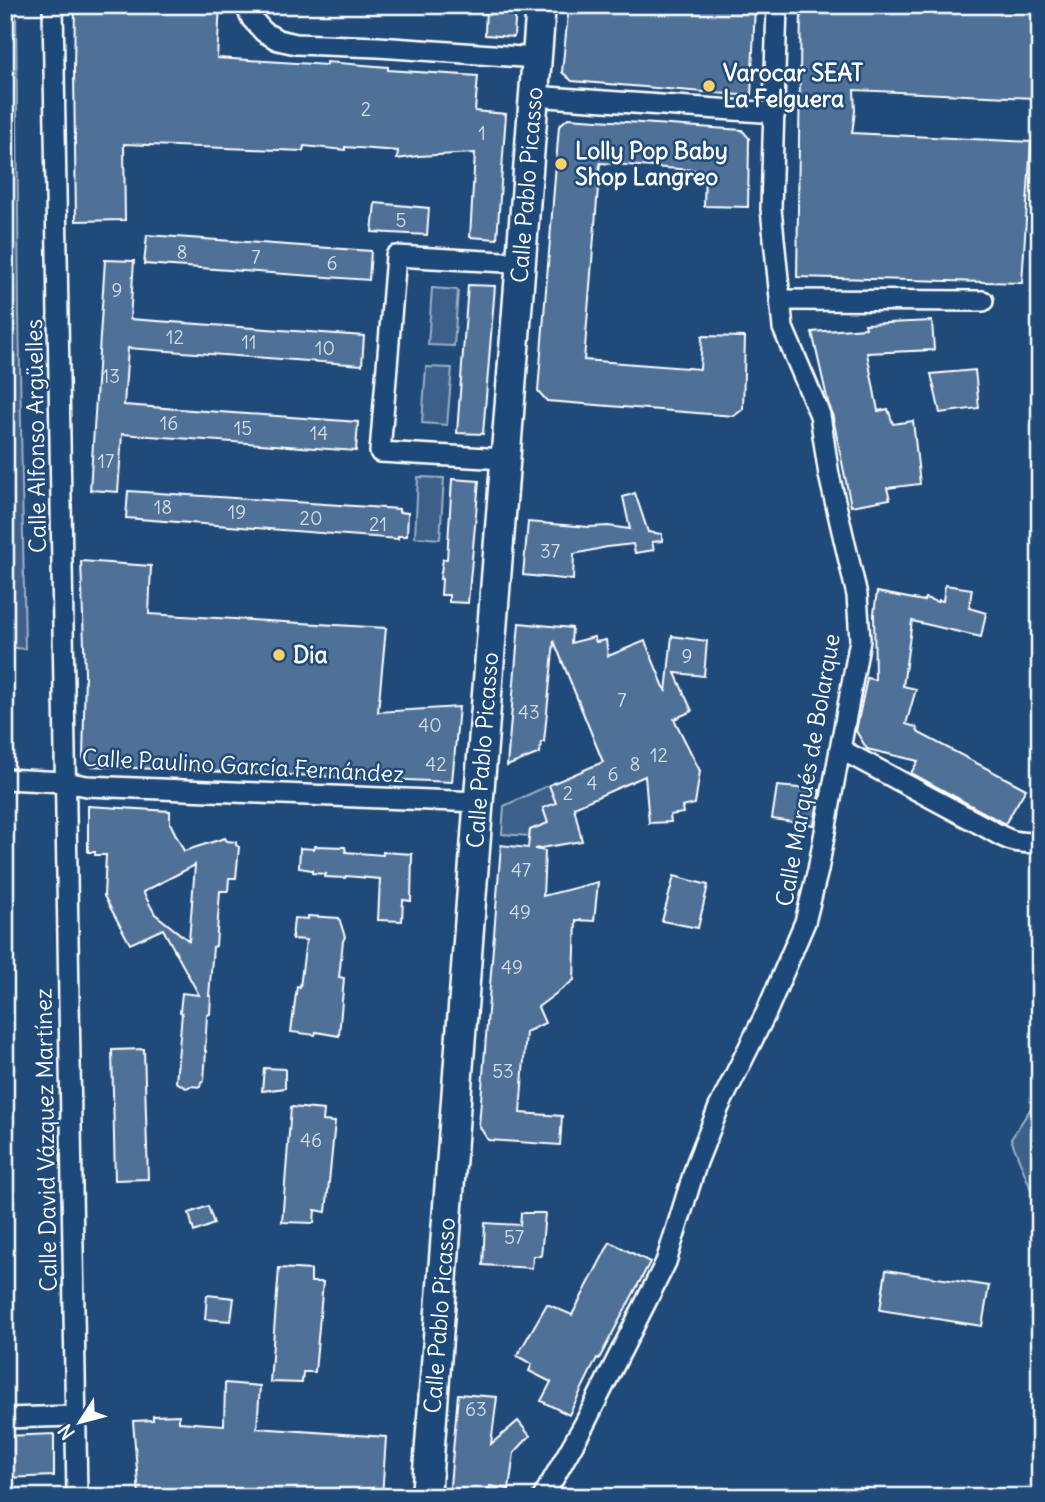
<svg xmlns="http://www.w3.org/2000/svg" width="1045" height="1502" font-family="Delius,sans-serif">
<rect width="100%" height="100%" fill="#1f4a7a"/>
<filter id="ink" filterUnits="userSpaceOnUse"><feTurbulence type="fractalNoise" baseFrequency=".0143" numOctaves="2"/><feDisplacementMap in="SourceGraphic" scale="14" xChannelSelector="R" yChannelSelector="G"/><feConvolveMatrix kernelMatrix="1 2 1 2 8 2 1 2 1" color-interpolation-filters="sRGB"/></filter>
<g filter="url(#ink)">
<g fill="#3c618b" stroke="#9eb0c5" stroke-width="2">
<polygon points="5,5 16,5 19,313 25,649 5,647"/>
<polygon points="432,288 458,290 454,346 428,345"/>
<polygon points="426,367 452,368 447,425 422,423"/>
<polygon points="418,477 444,478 440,539 415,537"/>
<polygon points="549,785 556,803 543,808 548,823 530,830 529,836 502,834 504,806"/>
<polygon points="1040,1094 1040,1212 1011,1139"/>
</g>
<g fill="#507197" stroke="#fff" stroke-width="2" fill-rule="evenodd">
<polygon points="75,5 220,5 217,58 327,65 327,62 388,67 388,70 478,76 475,111 506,114 497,239 470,237 475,153 418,156 397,159 398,151 345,147 345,150 304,146 303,151 124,144 125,220 76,221 74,72"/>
<polygon points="486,5 516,5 514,37 485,35"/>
<polygon points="569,5 755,5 751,96 572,81 562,72"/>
<polygon points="801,5 1040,5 1034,98 854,90 855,111 852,133 1031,142 1022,283 797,277"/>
<polygon points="568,118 742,130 749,138 748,207 704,206 705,171 600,163 584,360 700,369 702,336 745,337 743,409 734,416 547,401 538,391 559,126"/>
<polygon points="375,203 429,208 427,235 372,232"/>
<polygon points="147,235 371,251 369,280 144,264"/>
<polygon points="105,260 134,261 130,319 364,336 362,365 128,348 124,405 358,422 356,451 122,434 118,492 90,490"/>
<polygon points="468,285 495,286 483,434 457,433"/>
<polygon points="932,321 934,350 867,353 878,411 888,409 893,424 913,421 920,484 887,488 890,499 851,506 832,413 828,402 812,332 866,328 865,324"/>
<polygon points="975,370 979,408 940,413 931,374"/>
<polygon points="452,479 479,481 468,603 449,602 449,595 441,595 442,579 440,579 443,559 447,559"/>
<polygon points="128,491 399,509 399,512 408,513 407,536 398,536 398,539 126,518"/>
<polygon points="635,493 648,532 662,534 662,541 652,542 654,550 635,553 633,544 607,547 574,554 573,580 523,575 528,522 589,527 608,526 630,529 623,497"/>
<polygon points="81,561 151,566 149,614 386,628 378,712 459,707 452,782 90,766 83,758 85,673"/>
<polygon points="945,585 972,589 969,608 986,613 981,637 912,621 903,686 916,689 906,724 916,727 919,733 1026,789 1005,824 911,773 918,761 867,749 856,731 867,678 875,680 874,613 877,592 924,601 925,598 938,602 939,600 943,601"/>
<polygon points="519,623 572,628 571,643 594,637 596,642 606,640 608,656 645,641 666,692 672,636 707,641 704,676 675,673 692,711 674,719 700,771 695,804 682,807 683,813 670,815 671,822 649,823 645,776 574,807 582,841 535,849 545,851 543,896 598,882 594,921 576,920 574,980 538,1007 545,1023 526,1032 520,1113 562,1116 560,1145 488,1140 479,1126 501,845 528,848 530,830 548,823 543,808 556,803 549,785 603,762 554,641 544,742 541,742 540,753 507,766"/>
<polygon points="777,786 820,790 814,825 772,819"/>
<path d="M 88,806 L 170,811 L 170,823 L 184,851 L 225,838 L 227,841 L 236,842 L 236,845 L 239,847 L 236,878 L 229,878 L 228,891 L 220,891 L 216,946 L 213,947 L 209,996 L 211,996 L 210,1014 L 207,1015 L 205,1051 L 206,1051 L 204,1081 L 201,1082 L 200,1087 L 191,1086 L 186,1088 L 176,1082 L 182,1013 L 180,1012 L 182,993 L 199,995 L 163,929 L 130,944 L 104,896 L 106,855 L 95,855 L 95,852 L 88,852 ZM 195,865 L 189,941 L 155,914 L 143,892 Z"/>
<polygon points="315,846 345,847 346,852 383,855 383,852 412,854 411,901 403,900 402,921 378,920 380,879 346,876 345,878 325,877 326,874 312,873 312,870 299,868 300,848 314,849"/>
<polygon points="674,876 708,885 698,928 662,921"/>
<polygon points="308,916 339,918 345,937 343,941 339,977 344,978 339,1036 316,1032 315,1035 291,1032 297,986 300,987 306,940 292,939 294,918 308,919"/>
<polygon points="144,1049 148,1179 115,1180 112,1050"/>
<polygon points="264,1068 285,1069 285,1088 262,1091"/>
<polygon points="291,1107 324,1110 323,1121 335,1122 326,1212 315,1210 314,1223 282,1222"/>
<polygon points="208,1206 214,1224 194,1232 189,1213"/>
<polygon points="521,1213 545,1213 541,1256 533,1256 532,1268 483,1265 485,1223 520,1225"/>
<polygon points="610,1242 650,1262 599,1359 597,1358 569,1415 541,1401 551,1382 529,1371 532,1364 517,1356 547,1304 572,1315"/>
<polygon points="279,1268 311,1270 311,1282 323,1282 315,1372 303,1372 302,1383 270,1382"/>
<polygon points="886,1270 989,1286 982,1326 880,1310"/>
<polygon points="207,1295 234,1298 231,1321 205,1319"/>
<polygon points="225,1383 260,1386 257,1428 386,1437 382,1497 213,1497 214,1493 139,1495 133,1421 153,1420 153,1416 179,1415 179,1422 224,1425"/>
<polygon points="458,1394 497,1397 491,1444 518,1421 530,1436 514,1453 509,1489 490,1486 488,1497 449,1497"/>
<polygon points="54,1434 54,1476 5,1478 5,1436"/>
</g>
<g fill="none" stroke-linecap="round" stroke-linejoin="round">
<g stroke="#fff" stroke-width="24">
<g id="street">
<polyline points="53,5 77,1497"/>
<polyline points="245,5 252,19 264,32 278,40 296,44 378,47 537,58"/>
<polyline points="533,96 775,113"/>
<polyline points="780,300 983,301"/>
<polyline points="505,459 380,452 396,256 521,263"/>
<path d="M 840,749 L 989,829 C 1010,842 1016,843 1040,843"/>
<polyline points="5,779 65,782 87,786 479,802"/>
<polyline points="5,1418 75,1416"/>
<polyline points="543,1497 585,1423 666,1262 697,1162 719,1107 766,1013 805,922 818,870 860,640 857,595 829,475 820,415 783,328 771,209 777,5"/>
</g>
</g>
<g stroke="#fff" stroke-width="33">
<g id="secondary">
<path id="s1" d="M 426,1497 L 480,783 L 541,5"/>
</g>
</g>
<use href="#street" stroke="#1f4a7a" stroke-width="19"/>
<use href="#secondary" stroke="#1f4a7a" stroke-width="28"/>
</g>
</g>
<g fill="#ffd166" stroke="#1f4a7a" stroke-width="2.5">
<circle cx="709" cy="86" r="7"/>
<circle cx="561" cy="164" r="7"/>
<circle cx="279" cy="655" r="7"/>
</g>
<g text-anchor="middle" stroke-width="5" stroke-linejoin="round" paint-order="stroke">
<g font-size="19" fill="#d3dce5">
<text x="366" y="116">2</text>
<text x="482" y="140">1</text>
<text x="401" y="227">5</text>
<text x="182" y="259">8</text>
<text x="256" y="264">7</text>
<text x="332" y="270">6</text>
<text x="117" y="297">9</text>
<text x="175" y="344">12</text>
<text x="249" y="349">11</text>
<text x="325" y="355">10</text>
<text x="111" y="383">13</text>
<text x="169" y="430">16</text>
<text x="243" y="435">15</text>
<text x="319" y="440">14</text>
<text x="106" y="468">17</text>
<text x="163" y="514">18</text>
<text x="237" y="519">19</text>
<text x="311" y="525">20</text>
<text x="378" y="531">21</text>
<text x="550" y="558">37</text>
<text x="687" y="663">9</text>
<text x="622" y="707">7</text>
<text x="529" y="719">43</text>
<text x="430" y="732">40</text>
<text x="659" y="762">12</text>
<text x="436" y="771">42</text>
<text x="635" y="771">8</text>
<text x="613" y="781">6</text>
<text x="592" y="790">4</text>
<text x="568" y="800">2</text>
<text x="521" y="877">47</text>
<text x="520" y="919">49</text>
<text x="512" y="974">49</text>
<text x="503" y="1078">53</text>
<text x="311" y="1147">46</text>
<text x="514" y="1244">57</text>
<text x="476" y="1416">63</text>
</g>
<g font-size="23" font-weight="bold" fill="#fff" stroke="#1f4a7a" text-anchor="start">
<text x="723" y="81">Varocar SEAT<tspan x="723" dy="26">La Felguera</tspan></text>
<text x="575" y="159">Lolly Pop Baby<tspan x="575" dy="26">Shop Langreo</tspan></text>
<text x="293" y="663">Dia</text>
</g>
<g font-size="23" fill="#fff" stroke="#1f4a7a">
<text dy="8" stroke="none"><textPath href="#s1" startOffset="1316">Calle Pablo Picasso</textPath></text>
<text transform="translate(36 436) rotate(-91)" y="8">Calle Alfonso Argüelles</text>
<text dy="8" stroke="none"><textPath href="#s1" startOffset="749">Calle Pablo Picasso</textPath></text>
<text transform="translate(243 766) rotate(3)" y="8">Calle Paulino García Fernández</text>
<text transform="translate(808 770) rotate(-80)" y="8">Calle Marqués de Bolarque</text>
<text transform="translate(46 1140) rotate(-91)" y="8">Calle David Vázquez Martínez</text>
<text dy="8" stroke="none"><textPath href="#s1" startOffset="182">Calle Pablo Picasso</textPath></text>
</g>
</g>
<rect width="1045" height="1502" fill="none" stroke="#1f4a7a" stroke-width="28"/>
<rect x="14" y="14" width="1017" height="1474" fill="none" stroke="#fff" stroke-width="2.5" filter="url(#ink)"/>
<g transform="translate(80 1422) rotate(234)" stroke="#1f4a7a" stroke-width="5" paint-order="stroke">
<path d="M0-5L12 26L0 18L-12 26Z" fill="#ffffff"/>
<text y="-10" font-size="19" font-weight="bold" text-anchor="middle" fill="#ffffff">N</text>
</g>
</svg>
